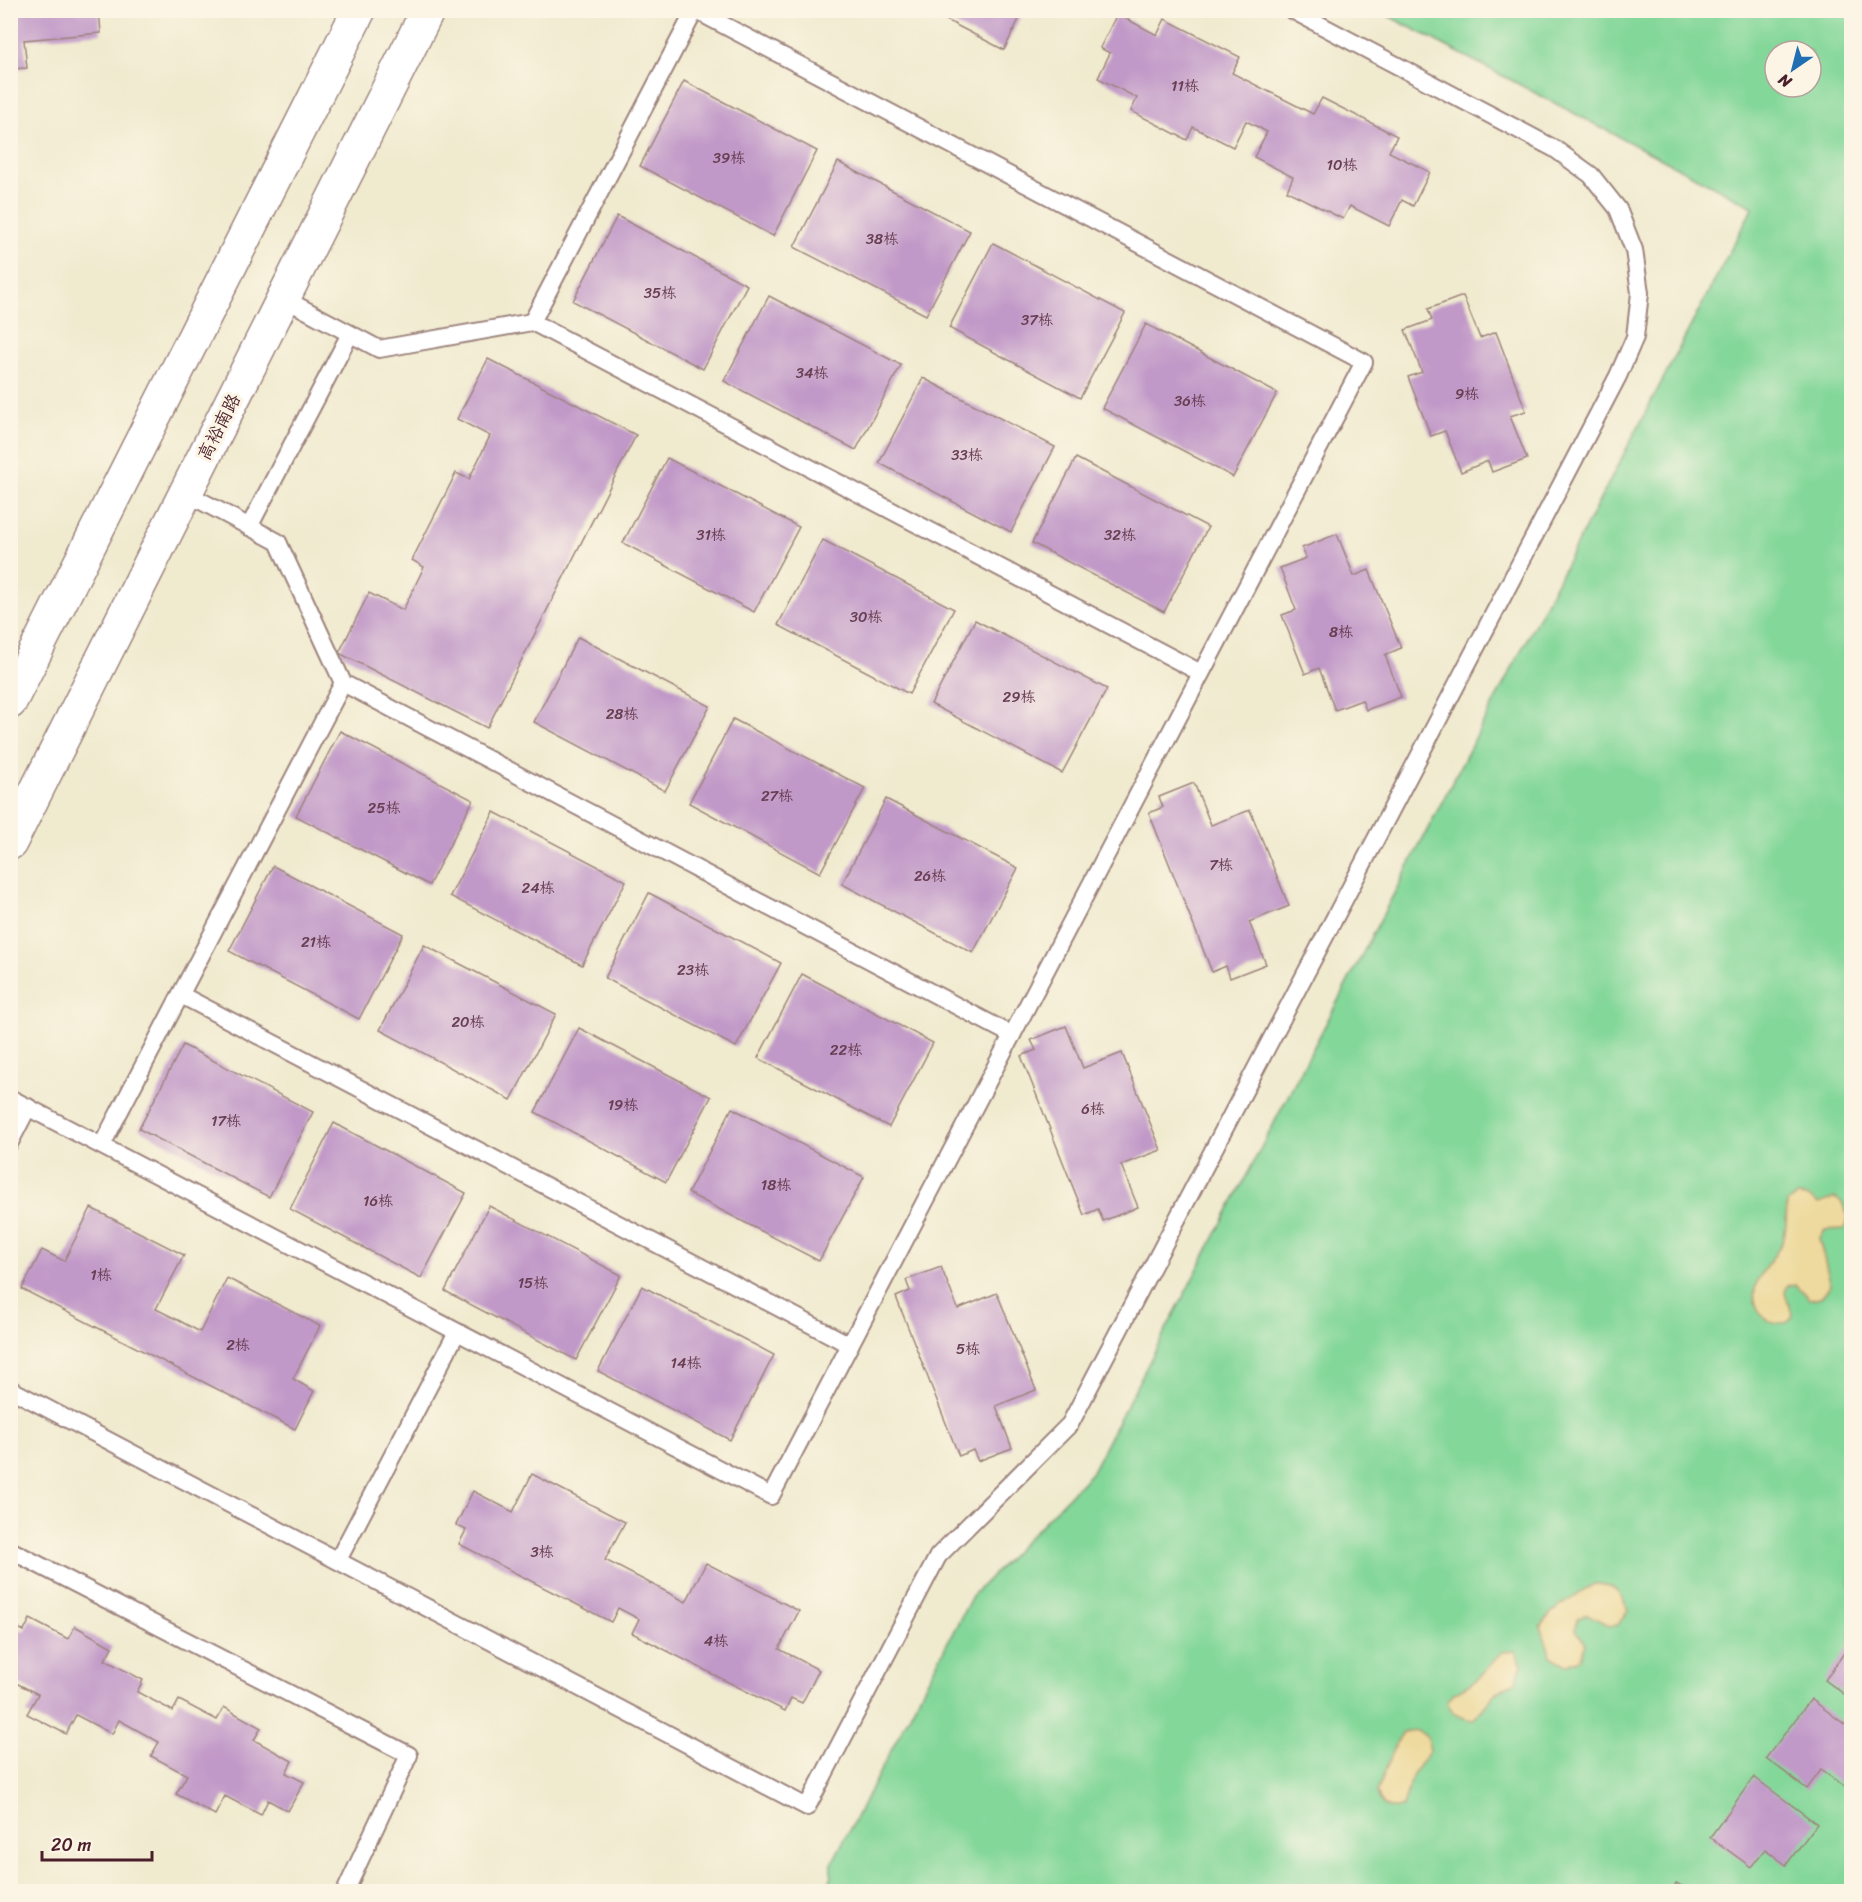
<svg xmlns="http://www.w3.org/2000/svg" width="1862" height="1902" font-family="Sriracha,'LXGW WenKai TC',sans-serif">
<rect width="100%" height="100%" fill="#fcf5e5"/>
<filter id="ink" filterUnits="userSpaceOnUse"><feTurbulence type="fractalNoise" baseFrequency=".0167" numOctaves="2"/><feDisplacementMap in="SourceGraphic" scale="12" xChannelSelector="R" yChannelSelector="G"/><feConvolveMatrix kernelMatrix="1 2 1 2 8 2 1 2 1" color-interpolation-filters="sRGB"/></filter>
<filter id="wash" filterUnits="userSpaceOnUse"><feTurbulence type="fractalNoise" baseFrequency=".008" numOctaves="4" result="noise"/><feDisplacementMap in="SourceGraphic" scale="24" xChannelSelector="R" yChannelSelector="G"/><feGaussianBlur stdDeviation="1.35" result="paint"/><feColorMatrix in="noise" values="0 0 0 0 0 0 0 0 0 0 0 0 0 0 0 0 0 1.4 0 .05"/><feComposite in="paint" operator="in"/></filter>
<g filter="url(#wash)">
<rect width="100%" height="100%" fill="#f0eacf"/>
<path fill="#83d799" stroke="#667b62" stroke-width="1.5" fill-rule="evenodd" d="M 1379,11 L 1851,11 L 1851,1891 L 830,1892 L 831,1865 L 972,1596 L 1091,1473 L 1753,207 ZM 1775,51 L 1811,51 L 1811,87 L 1775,87 Z"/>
<g fill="#eeda9e" stroke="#9c7c64" stroke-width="1.5">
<path d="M 1796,1196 L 1809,1197 L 1819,1204 L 1835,1198 L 1842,1203 L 1849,1217 L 1844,1229 L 1825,1230 L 1819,1239 L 1831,1285 L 1821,1297 L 1809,1299 L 1795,1284 L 1787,1286 L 1785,1293 L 1793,1316 L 1786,1323 C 1775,1323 1765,1322 1759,1311 C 1742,1281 1776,1262 1783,1240 C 1787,1230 1786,1214 1787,1203 Z"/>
<path d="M 1594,1584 C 1614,1583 1621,1593 1628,1610 L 1618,1625 L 1610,1626 L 1587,1614 L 1577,1619 L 1576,1630 L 1586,1644 L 1579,1659 L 1566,1665 L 1551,1656 L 1541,1627 L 1552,1612 Z"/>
<path d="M 1515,1651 L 1522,1665 L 1516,1681 L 1497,1692 L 1473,1720 C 1459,1718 1453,1715 1447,1702 L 1454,1693 L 1477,1680 L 1502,1652 Z"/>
<path d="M 1417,1730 L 1427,1737 L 1430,1751 L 1414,1772 L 1403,1806 C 1390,1812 1380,1806 1377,1792 L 1396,1743 L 1403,1732 Z"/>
</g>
<g id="blocks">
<g fill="#c199c8">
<polygon points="10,10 99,10 101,33 24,40 27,68 10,69"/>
<polygon points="927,10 1022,10 1023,11 1004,50"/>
<polygon points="1117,14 1157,35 1165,19 1240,57 1232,73 1313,114 1322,98 1397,136 1389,152 1430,172 1413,206 1402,200 1389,226 1350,206 1343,219 1287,191 1293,177 1254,157 1267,132 1256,126 1246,121 1233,147 1193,127 1187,140 1131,111 1137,98 1098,78 1110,53 1100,48"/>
<polygon points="684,81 817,151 773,236 640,166"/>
<polygon points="838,162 970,231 926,315 794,247"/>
<polygon points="617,216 747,285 703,369 573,301"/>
<polygon points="993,243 1125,313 1080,398 949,328"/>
<polygon points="769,296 901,365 856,450 724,381"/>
<polygon points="1463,296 1480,338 1496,332 1526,411 1510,416 1527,459 1492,472 1488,461 1461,472 1445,431 1431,436 1408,377 1422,372 1405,330 1432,320 1428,309"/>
<polygon points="1146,324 1277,393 1233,477 1102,408"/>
<polygon points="488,359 636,435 487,728 339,653 369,593 403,610 424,567 412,560 456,473 469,479 490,436 457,419"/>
<polygon points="923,378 1055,447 1011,532 879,463"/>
<polygon points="667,458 799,527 754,612 623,543"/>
<polygon points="1076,458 1208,527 1164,612 1032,543"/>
<polygon points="1337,534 1354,576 1369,570 1401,648 1385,655 1401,697 1366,710 1362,700 1335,710 1319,668 1305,674 1282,615 1296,610 1280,568 1306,558 1302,548"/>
<polygon points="823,540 954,609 909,694 778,625"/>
<polygon points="975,620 1107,689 1062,773 931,704"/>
<polygon points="578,637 710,706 665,791 534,722"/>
<polygon points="733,719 865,788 820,873 689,803"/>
<polygon points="340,731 473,800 429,885 296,816"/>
<polygon points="1194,783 1211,825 1250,810 1289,906 1249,922 1266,964 1230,978 1226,966 1212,972 1149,813 1163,807 1159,797"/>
<polygon points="886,799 1018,868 973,953 842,884"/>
<polygon points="494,812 626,881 582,965 450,896"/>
<polygon points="273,866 403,934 359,1019 229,951"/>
<polygon points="649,893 781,963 736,1047 605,978"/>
<polygon points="424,945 556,1014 511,1100 380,1030"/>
<polygon points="802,974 933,1043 889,1127 758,1058"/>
<polygon points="1066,1026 1083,1068 1122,1053 1161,1150 1121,1165 1138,1207 1103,1221 1098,1209 1084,1215 1021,1056 1036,1050 1031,1040"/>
<polygon points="579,1028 711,1097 666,1182 535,1112"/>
<polygon points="183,1045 313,1112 269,1197 139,1129"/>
<polygon points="732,1108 864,1177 819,1261 688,1193"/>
<polygon points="334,1123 466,1193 421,1278 290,1209"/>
<polygon points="489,1206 621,1275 576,1360 445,1291"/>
<polygon points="91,1208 184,1255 156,1309 178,1320 200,1332 227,1278 320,1326 293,1379 314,1391 295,1429 22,1289 42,1250 64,1261"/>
<polygon points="941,1267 958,1309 997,1293 1036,1390 996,1406 1012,1448 978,1461 973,1450 959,1456 896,1297 910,1291 906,1280"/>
<polygon points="642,1286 774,1355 730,1440 598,1371"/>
<polygon points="532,1474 625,1522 605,1560 686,1602 706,1563 799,1611 779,1649 819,1670 802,1703 791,1698 785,1711 632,1633 639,1619 618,1608 611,1622 459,1544 466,1530 456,1525 473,1491 513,1512"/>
<polygon points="30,1619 68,1639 75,1626 112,1647 105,1660 143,1680 137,1692 173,1711 179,1700 217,1720 224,1707 261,1728 254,1740 292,1761 286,1773 304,1782 288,1811 268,1800 261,1815 225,1796 215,1815 176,1794 187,1775 151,1756 159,1742 119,1720 112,1734 76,1715 66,1734 27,1714 38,1694 10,1680 10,1624 24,1631"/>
<polygon points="1851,1643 1851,1699 1825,1680"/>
<polygon points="1811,1699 1851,1729 1851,1775 1844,1786 1821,1770 1807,1789 1766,1758"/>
<polygon points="1754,1777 1817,1824 1786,1865 1765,1849 1751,1867 1710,1837"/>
<polygon points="1676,1883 1692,1892 1672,1892"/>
</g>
</g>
</g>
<g filter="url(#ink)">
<use href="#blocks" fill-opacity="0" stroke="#9d847d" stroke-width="1.5"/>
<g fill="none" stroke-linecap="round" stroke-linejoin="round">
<g stroke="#9d847d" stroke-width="20">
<g id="service">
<polyline points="283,298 379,349 532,322 1201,673"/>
<polyline points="532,322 695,10"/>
<polyline points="186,493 278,542 343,683 1012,1035"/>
<polyline points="249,527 350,334"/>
<polyline points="181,995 850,1345"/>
<polyline points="10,1098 771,1496 1364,362 695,10"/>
<polyline points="10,1142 28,1107"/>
<polyline points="102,1145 343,683"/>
<polyline points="10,1389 807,1807 938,1556 1070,1424 1618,376 1635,337 1640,293 1634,250 1618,209 1591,175 1555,149 1292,10"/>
<polyline points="10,1550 409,1755 345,1892"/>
<polyline points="338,1560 457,1332"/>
</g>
</g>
<g stroke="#9d847d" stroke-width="36">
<g id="tertiary">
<polyline points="10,702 359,10"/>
<polyline points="10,843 428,10"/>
</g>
</g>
<use href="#service" stroke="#fff" stroke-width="16"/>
<use href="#tertiary" stroke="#fff" stroke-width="33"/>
</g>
</g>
<g text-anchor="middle" stroke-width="6" stroke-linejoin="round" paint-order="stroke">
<g font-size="15" fill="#683e52">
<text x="1185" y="91">11栋</text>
<text x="729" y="163">39栋</text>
<text x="1342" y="170">10栋</text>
<text x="882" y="244">38栋</text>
<text x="660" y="298">35栋</text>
<text x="1037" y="325">37栋</text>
<text x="812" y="378">34栋</text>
<text x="1467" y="399">9栋</text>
<text x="1190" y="406">36栋</text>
<text x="967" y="460">33栋</text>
<text x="711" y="540">31栋</text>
<text x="1120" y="540">32栋</text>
<text x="866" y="622">30栋</text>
<text x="1341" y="637">8栋</text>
<text x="1019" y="702">29栋</text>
<text x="622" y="719">28栋</text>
<text x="777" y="801">27栋</text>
<text x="384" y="813">25栋</text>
<text x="1221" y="870">7栋</text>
<text x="930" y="881">26栋</text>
<text x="538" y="893">24栋</text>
<text x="316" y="947">21栋</text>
<text x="693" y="975">23栋</text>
<text x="468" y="1027">20栋</text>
<text x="846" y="1055">22栋</text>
<text x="623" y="1110">19栋</text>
<text x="1093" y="1114">6栋</text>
<text x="226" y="1126">17栋</text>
<text x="776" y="1190">18栋</text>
<text x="378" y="1206">16栋</text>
<text x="101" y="1280">1栋</text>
<text x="533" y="1288">15栋</text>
<text x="238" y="1350">2栋</text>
<text x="968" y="1354">5栋</text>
<text x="686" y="1368">14栋</text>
<text x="542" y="1557">3栋</text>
<text x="716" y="1646">4栋</text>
</g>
<g font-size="18" fill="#4a1f2b" stroke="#fcf5e5">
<text transform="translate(219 427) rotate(-63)" y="6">高裕南路</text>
</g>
</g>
<rect width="1862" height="1902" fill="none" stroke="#fcf5e5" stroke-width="36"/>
<g transform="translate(1793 69) rotate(215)"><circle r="28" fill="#fcf5e5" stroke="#b59f9b" stroke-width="1.5"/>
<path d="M0-4.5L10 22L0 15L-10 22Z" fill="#1f6fb2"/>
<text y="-9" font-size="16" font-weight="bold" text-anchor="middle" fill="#4a1f2b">N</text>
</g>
<path d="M42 1851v9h110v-9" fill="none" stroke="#4a1f2b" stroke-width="3"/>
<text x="51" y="1851" font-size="18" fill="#4a1f2b" stroke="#fcf5e5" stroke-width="4.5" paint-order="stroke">20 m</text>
</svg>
